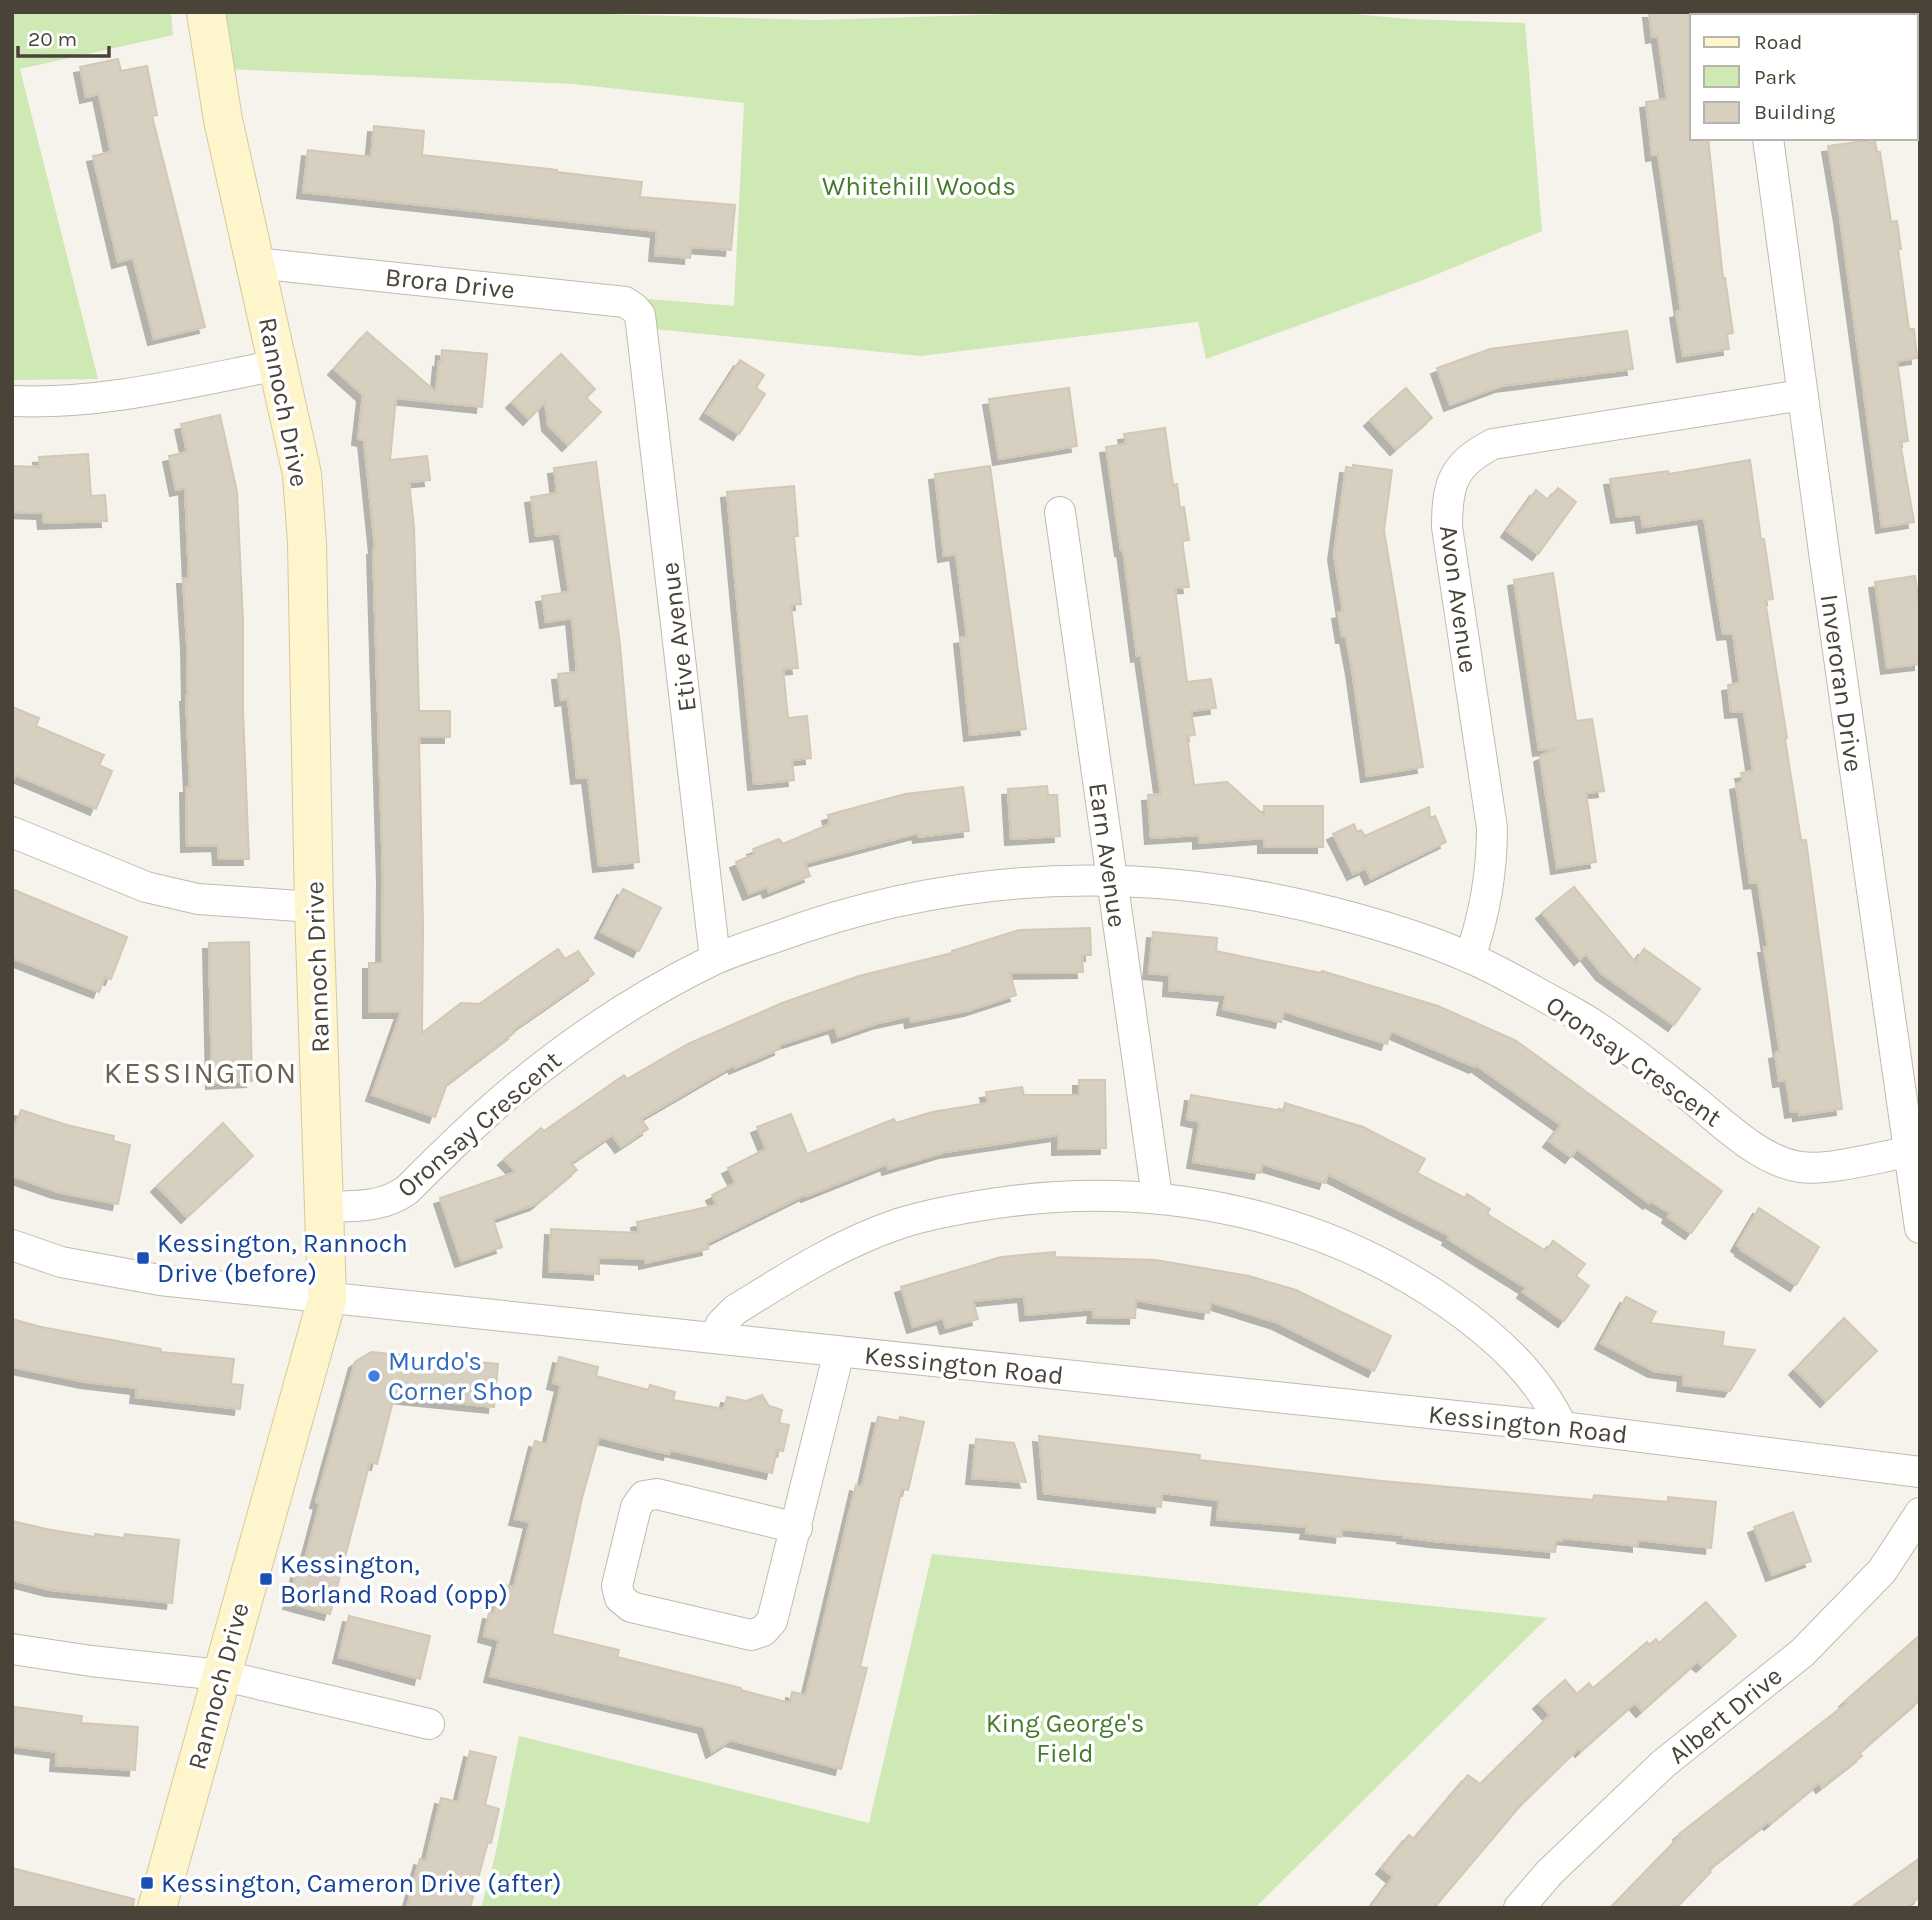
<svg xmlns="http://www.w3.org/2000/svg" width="1932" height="1920" font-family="Karla,sans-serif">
<defs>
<filter id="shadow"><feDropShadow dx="-6" dy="6" stdDeviation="0" flood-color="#0004"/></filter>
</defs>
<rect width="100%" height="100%" fill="#f5f3eb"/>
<g fill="#cee9b4">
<polygon points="12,12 171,12 173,35 20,69 98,379 12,380"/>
<polygon points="221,12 369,14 531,12 816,20 1078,12 1331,12 1409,19 1525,23 1542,231 1423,280 1206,359 1198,322 921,356 654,329 648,299 734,306 744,103 574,84 226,69"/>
<polygon points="932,1554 1547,1618 1255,1908 481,1908 495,1856 519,1736 869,1823"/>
</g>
<g fill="#d7cfc0" stroke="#d2c8b3" stroke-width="2" filter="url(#shadow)">
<polygon points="1649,12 1719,12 1719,16 1692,16 1692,30 1690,30 1692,138 1708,138 1723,278 1725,278 1733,333 1727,334 1729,349 1683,356 1676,312 1681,311 1658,154 1652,155 1646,102 1667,99 1658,36 1652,37"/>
<polygon points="118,59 121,71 147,66 157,115 152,116 205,327 154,339 133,258 118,262 93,156 111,152 99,94 86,97 80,67"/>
<polygon points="374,126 424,131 422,155 557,170 557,172 642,182 640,197 735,205 731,250 691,247 690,258 655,255 657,231 303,192 308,150 371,157"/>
<polygon points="1869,140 1870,143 1875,142 1877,152 1880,152 1891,222 1897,221 1901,249 1898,249 1909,329 1914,329 1917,358 1897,361 1908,441 1900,442 1914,522 1882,527 1840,217 1828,146"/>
<polygon points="1627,331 1633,369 1501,386 1450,405 1437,368 1490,349"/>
<polygon points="367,332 436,392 439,361 441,362 442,350 487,354 482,407 396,398 390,460 427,456 430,480 409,482 414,527 419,711 450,711 450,737 419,737 423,926 422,1033 461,1003 479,1004 558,949 565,959 578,951 594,974 512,1031 514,1033 447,1084 435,1117 372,1095 401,1012 369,1012 369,963 382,963 383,877 373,549 375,548 364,440 358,439 363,395 334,369"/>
<polygon points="561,354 595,389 586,398 601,412 568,445 548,425 545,402 529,419 512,402"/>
<polygon points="740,360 764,375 756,388 765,394 739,434 706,413"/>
<polygon points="1069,388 1077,446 999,459 989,399"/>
<polygon points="1406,388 1432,418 1396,449 1370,420"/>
<polygon points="220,415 237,492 243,622 243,712 249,859 219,859 218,845 187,846 186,787 190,787 186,696 188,696 187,644 183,578 189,578 185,488 176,490 169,456 187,452 181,424"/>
<polygon points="1165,428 1173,485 1177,484 1180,508 1184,507 1189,540 1182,541 1189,587 1175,588 1187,682 1211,679 1216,708 1191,711 1195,735 1187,736 1194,785 1227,782 1264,815 1264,806 1323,806 1323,847 1264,847 1264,838 1199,843 1199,835 1151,838 1148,795 1161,794 1141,655 1137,656 1123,549 1121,550 1106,447 1126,444 1124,434"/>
<polygon points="88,454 91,496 105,495 107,521 44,523 43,513 12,512 12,466 40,467 39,457"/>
<polygon points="1750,460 1761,539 1764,539 1773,599 1765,600 1787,738 1785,739 1801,840 1806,840 1842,1109 1799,1115 1799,1111 1791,1112 1786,1080 1779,1081 1775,1053 1780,1052 1764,947 1768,947 1758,882 1750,883 1736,784 1743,782 1741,773 1753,771 1744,711 1731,712 1728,685 1740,683 1733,633 1723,634 1704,518 1643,527 1641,514 1617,517 1610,479 1668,471 1669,474"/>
<polygon points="596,462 620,645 639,862 599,866 588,777 577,778 568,699 561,700 558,674 577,672 572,618 546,622 542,596 569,592 560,533 536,536 531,497 557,493 554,468"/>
<polygon points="1353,465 1392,470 1384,530 1423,767 1367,776 1352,669 1346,637 1342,637 1338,613 1343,612 1334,554 1346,467 1353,468"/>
<polygon points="990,466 1026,729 970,735 960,638 967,637 956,554 944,556 935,474"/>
<polygon points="794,486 798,536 794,536 801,604 791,605 798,668 783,669 788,718 807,716 811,758 792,760 794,780 754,784 727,492"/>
<polygon points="1558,488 1576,502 1538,554 1507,531 1536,490 1548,500"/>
<polygon points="1553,573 1576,721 1592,719 1604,791 1586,793 1596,862 1557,868 1540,756 1557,748 1539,750 1514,580"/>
<polygon points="1915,576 1920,608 1920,664 1887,668 1875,582"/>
<polygon points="12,707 39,718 36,726 104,755 99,765 112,771 96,809 16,775 12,781"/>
<polygon points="1047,786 1048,795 1057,795 1060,836 1011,839 1008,789"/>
<polygon points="963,787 969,831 919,837 918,833 805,863 810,876 769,892 767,887 749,894 736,862 755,854 753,849 779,839 783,844 830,824 828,815 905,794"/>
<polygon points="1429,807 1430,818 1435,816 1446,842 1371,879 1366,868 1353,874 1333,834 1354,824 1357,832 1361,830 1365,836"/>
<polygon points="1574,887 1635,962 1644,949 1700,989 1674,1025 1602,974 1586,954 1580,959 1542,913"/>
<polygon points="12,889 127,937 111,979 105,977 99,992 12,958"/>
<polygon points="623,889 661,908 639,951 601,932"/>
<polygon points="1090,928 1091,955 1082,955 1083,972 1010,973 1016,995 970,1010 911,1022 910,1016 878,1023 838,1037 835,1027 779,1045 780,1049 735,1068 734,1065 641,1119 648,1129 621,1147 612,1135 571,1163 577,1170 536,1204 493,1219 502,1247 461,1261 440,1198 516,1172 504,1159 541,1128 544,1131 624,1075 627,1079 688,1044 782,1003 859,976 952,953 952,951 1019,930"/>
<polygon points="1153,932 1217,938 1216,951 1321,973 1322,971 1438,1006 1515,1040 1722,1191 1691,1233 1668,1217 1670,1213 1650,1201 1649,1203 1577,1149 1571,1157 1549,1141 1561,1125 1476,1065 1475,1067 1391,1031 1387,1044 1284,1011 1281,1022 1223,1009 1226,995 1169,990 1170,975 1149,973"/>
<polygon points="249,942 252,1081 212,1083 209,943"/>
<polygon points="1079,1080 1105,1080 1106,1148 1058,1149 1058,1135 945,1152 888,1169 887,1164 807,1196 806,1194 707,1243 708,1249 645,1263 645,1259 599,1257 599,1274 549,1271 551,1229 639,1233 637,1222 717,1205 712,1195 736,1183 728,1168 766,1149 757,1127 791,1114 807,1154 894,1119 896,1123 932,1112 988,1103 986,1092 1022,1087 1024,1095 1079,1095"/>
<polygon points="1191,1095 1283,1111 1285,1103 1363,1127 1425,1159 1417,1173 1465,1198 1467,1194 1490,1209 1487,1214 1546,1251 1553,1241 1585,1264 1576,1276 1589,1286 1564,1321 1523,1292 1526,1288 1448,1239 1450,1236 1328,1174 1325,1183 1262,1164 1260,1173 1193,1162 1200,1122 1187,1119"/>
<polygon points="21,1110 67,1125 114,1136 113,1141 130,1145 118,1204 58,1192 12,1176 12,1135"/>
<polygon points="223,1123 253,1156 187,1217 157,1186"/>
<polygon points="1759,1208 1819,1247 1796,1285 1741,1250 1742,1249 1737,1245"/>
<polygon points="1055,1252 1055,1257 1156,1260 1249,1276 1296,1290 1391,1336 1374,1371 1278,1323 1211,1302 1209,1313 1136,1300 1135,1318 1093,1317 1094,1309 1026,1315 1024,1296 973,1301 978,1319 946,1328 943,1318 913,1327 901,1287 1001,1257"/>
<polygon points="1626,1297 1656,1312 1650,1323 1724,1332 1722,1346 1755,1350 1730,1391 1683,1385 1684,1375 1654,1371 1601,1343"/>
<polygon points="1844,1318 1877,1351 1826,1401 1795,1369"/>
<polygon points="12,1319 41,1327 161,1349 161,1352 234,1359 231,1384 243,1385 240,1409 136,1397 137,1388 86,1382 12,1367"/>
<polygon points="371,1352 498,1364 494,1407 394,1397 377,1464 370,1462 330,1614 289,1603 297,1572 301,1574 320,1503 316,1502 355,1362"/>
<polygon points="559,1357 598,1367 596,1376 648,1390 650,1385 675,1392 673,1400 724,1409 727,1397 746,1401 762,1395 769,1406 782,1410 779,1423 789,1425 783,1451 777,1450 772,1473 670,1450 669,1454 599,1437 582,1498 552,1634 619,1650 617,1657 741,1688 741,1690 790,1703 792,1692 806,1695 856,1485 862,1487 878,1417 899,1421 900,1417 924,1422 908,1490 902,1489 860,1667 867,1668 841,1769 731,1740 712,1752 704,1727 490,1676 499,1640 484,1636 489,1613 494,1614 499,1584 514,1587 530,1522 515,1519 535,1441 547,1444 561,1385 553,1383"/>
<polygon points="1039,1436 1200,1455 1199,1460 1382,1481 1593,1500 1594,1495 1668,1502 1668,1497 1716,1502 1711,1548 1638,1540 1638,1546 1562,1538 1562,1541 1556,1541 1555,1552 1434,1541 1403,1537 1403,1535 1342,1529 1341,1537 1306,1533 1307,1527 1217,1519 1219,1500 1162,1493 1161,1507 1044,1493"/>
<polygon points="976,1439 1014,1443 1026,1482 972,1478"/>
<polygon points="1793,1512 1811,1561 1772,1575 1754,1527"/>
<polygon points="12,1521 51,1530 95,1537 95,1534 124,1538 125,1534 179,1540 172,1603 51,1590 12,1580"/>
<polygon points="1706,1602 1736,1636 1702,1666 1697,1662 1642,1711 1635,1703 1581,1751 1579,1748 1520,1806 1434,1908 1370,1908 1393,1877 1382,1868 1409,1835 1414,1839 1468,1775 1480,1784 1550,1715 1539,1703 1565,1680 1577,1694 1589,1683 1593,1688 1647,1642 1649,1645 1656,1639 1659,1643"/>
<polygon points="349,1616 430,1636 420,1679 339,1657"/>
<polygon points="1920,1635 1920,1700 1859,1753 1862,1756 1822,1787 1819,1783 1770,1824 1768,1822 1709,1869 1711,1872 1676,1908 1610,1908 1680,1836 1679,1834 1847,1703 1845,1701"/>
<polygon points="15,1707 82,1716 81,1723 138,1727 135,1770 56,1765 57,1752 12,1746"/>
<polygon points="470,1751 496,1757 485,1805 499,1809 491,1843 488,1842 470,1908 407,1908 420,1859 426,1861 441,1798 458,1802"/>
<polygon points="1920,1858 1920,1897 1905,1908 1850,1908"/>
<polygon points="12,1868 134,1899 133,1908 12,1908"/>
</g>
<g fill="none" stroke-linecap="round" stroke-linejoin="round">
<g stroke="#c1bbad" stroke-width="32">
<g id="street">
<polyline points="1752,12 1752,16"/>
<polyline points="1768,138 1825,559 1920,1228"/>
<polyline points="255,263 625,302 634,308 640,315 715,959"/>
<path d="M 12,401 C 102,405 190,382 278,365"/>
<polyline points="1060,512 1157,1197"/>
<polyline points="12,832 146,887 198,899 314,907"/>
<path d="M 1470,957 C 1485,914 1492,874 1492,828 L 1447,527 C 1447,484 1453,464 1493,444 L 1802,395"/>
<path d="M 325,1207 C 355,1206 382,1208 407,1190 C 438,1159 470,1127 504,1098 C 567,1044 639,996 713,960 C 733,951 755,944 776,937 C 960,869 1146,864 1335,913 C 1381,925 1428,939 1470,958 C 1503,972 1535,992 1567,1009 C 1608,1031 1652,1067 1689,1096 C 1721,1121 1760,1162 1801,1167 C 1829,1171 1878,1157 1908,1152"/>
<polyline points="12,1245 61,1262 160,1280 1562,1427 1920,1472"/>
<path d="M 715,1338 L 721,1324 L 735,1310 C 788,1277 839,1244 898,1224 C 935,1212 974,1206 1012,1201 C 1165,1182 1322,1215 1449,1304 C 1496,1337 1538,1375 1562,1427"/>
<polyline points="797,1528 657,1494 644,1496 636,1507 617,1586 620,1598 631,1607 751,1635 763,1631 772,1621 839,1352"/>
<polyline points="12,1649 91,1661 220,1675 429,1724"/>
<polyline points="1519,1908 1549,1873 1663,1764 1802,1653 1882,1571 1920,1513"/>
</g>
</g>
<g stroke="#d5c99b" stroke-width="40">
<polyline id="secondary" points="157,1908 327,1299 314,907 307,543 302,474 223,120 206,12"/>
</g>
<use href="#street" stroke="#fff" stroke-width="30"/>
<use href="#secondary" stroke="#fef5cc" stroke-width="38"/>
</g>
<g fill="#1a4fb4" stroke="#fff" stroke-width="2.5">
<rect x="136" y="1251" width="14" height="14" rx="3.5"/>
<rect x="259" y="1572" width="14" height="14" rx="3.5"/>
<rect x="140" y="1876" width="14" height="14" rx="3.5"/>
</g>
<circle fill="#3f7fe0" stroke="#fff" stroke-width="2.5" cx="374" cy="1376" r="7"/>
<g text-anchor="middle" stroke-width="7" stroke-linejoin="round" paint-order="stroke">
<g font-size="26" fill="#457c2b" stroke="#fff">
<text x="919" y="195">Whitehill Woods</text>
<text x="1065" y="1732">King George's<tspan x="1065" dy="30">Field</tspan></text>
</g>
<g font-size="26" fill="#4a4438" stroke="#fff">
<text transform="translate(450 283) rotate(6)" y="9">Brora Drive</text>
<text transform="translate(284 402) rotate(79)" y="9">Rannoch Drive</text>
<text transform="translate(1459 599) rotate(82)" y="9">Avon Avenue</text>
<text transform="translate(678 637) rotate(-97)" y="9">Etive Avenue</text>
<text transform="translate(1842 683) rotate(82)" y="9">Inveroran Drive</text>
<text transform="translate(1108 855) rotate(82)" y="9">Earn Avenue</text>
<text transform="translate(317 967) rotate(-92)" y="9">Rannoch Drive</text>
<text transform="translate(1634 1061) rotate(35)" y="9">Oronsay Crescent</text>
<text transform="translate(479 1124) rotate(-41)" y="9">Oronsay Crescent</text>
<text transform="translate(964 1365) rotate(6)" y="9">Kessington Road</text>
<text transform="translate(1528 1424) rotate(6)" y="9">Kessington Road</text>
<text transform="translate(218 1686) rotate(-75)" y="9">Rannoch Drive</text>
<text transform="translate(1725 1715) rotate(-39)" y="9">Albert Drive</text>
</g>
<g font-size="26" fill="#164399" stroke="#fff" text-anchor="start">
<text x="157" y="1252">Kessington, Rannoch<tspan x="157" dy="30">Drive (before)</tspan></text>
<text x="280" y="1573">Kessington,<tspan x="280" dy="30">Borland Road (opp)</tspan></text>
<text x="161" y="1892">Kessington, Cameron Drive (after)</text>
</g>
<g font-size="26" fill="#366cbe" stroke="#fff" text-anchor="start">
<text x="388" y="1370">Murdo's<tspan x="388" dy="30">Corner Shop</tspan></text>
</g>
<g font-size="30" letter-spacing="2" fill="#6d6350" stroke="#fff">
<text x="201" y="1083">KESSINGTON</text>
</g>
</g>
<rect width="1932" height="1920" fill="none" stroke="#4a4438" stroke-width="28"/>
<rect x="1690" y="14" width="228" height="126" fill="#ffffff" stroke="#b7b4af" stroke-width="2"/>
<rect x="1704" y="37" width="35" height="10" fill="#fef5cc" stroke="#b7b4af" stroke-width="2"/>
<text x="1754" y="49" font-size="21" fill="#4a4438">Road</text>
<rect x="1704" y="66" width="35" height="21" fill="#cee9b4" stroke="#b7b4af" stroke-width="2"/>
<text x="1754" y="84" font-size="21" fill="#4a4438">Park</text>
<rect x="1704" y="102" width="35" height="21" fill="#d7cfc0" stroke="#b7b4af" stroke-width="2"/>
<text x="1754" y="119" font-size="21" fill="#4a4438">Building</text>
<path d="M18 46v10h91v-10" fill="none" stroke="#4a4438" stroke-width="3.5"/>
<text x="28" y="46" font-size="21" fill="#4a4438" stroke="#ffffff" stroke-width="5" paint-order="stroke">20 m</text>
</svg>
